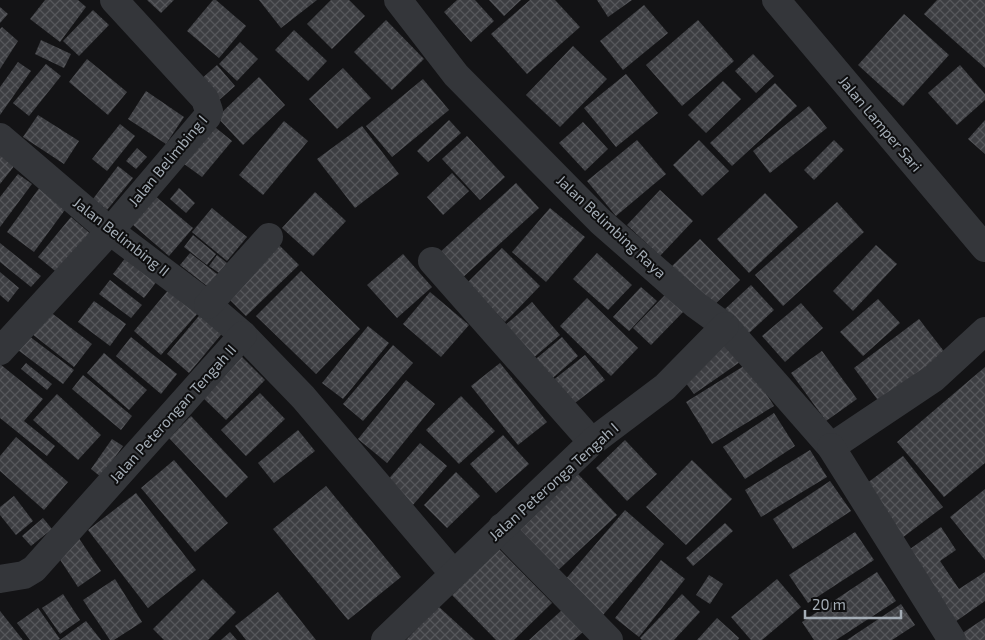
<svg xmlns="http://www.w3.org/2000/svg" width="985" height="640" font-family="'Exo 2',sans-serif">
<defs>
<pattern id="building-cross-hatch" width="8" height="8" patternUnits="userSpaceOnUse" patternTransform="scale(1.25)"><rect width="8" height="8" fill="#3d3e42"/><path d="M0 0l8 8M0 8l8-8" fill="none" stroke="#56575b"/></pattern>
</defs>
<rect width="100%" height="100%" fill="#131315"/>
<g fill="url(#building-cross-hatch)">
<polygon points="45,0 78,0 86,7 60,42 30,19"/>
<polygon points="147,0 174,0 161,13"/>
<polygon points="213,0 216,0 246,26 219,58 187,31"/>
<polygon points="259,0 317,0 281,28"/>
<polygon points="331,0 349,0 365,16 332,49 307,24"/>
<polygon points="457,0 475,0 494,21 471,42 444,12"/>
<polygon points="489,0 521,0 504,16"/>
<polygon points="530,0 555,0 580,27 527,74 491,34"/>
<polygon points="597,0 632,0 608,17"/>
<polygon points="937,0 985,0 985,68 924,14"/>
<polygon points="644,5 668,33 623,70 600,41"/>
<polygon points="0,7 8,14 0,23"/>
<polygon points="93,10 109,25 79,56 63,41"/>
<polygon points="904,14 949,55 903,106 858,65"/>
<polygon points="386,20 424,59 392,90 354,52"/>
<polygon points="698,20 734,61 682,106 646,65"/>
<polygon points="2,27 18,41 0,69 0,29"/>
<polygon points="294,30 327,61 308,81 275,50"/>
<polygon points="41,40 71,54 64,68 35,54"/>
<polygon points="240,42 258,59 237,81 219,64"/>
<polygon points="573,46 607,79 560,127 526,95"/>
<polygon points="753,54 774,76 756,93 735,71"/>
<polygon points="87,59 127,92 108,115 69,82"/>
<polygon points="18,62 31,71 0,115 0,87"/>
<polygon points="46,64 61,76 29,116 13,103"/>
<polygon points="217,65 235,86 217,102 199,81"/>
<polygon points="960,65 985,94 985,100 957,125 928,93"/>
<polygon points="343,68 371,98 337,129 309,99"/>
<polygon points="626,74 658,113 616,147 584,108"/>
<polygon points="259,77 285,105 243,145 217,117"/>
<polygon points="423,79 449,110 392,157 366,126"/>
<polygon points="723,81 741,99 706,133 688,115"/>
<polygon points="775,83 797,106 732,166 710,143"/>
<polygon points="146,91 184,117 166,144 128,119"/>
<polygon points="809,106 827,128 770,173 753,151"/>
<polygon points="38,115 79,141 64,164 23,137"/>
<polygon points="449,120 461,133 428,162 417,151"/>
<polygon points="985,120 985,154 968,139"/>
<polygon points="284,121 308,141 263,195 239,175"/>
<polygon points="583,122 608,149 585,171 559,143"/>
<polygon points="210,123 232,141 202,177 180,161"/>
<polygon points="120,124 135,136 107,171 92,159"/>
<polygon points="362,126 399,174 355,208 317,159"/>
<polygon points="467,136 505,177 480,200 442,159"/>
<polygon points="637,140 666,174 616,216 587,181"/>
<polygon points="699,140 729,171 702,196 673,165"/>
<polygon points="834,140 844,150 814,180 804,170"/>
<polygon points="0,145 19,160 0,184"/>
<polygon points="137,148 147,157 136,169 126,161"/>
<polygon points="118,166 133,178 107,210 93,199"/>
<polygon points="452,173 469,191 443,215 427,197"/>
<polygon points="18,174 32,184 0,227 0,197"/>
<polygon points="516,183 539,208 461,279 438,254"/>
<polygon points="40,187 67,207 34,252 7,232"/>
<polygon points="179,188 195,203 186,213 170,199"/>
<polygon points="148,190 193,228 169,256 125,218"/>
<polygon points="660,190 693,221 660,256 627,225"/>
<polygon points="315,192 346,221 313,256 282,228"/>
<polygon points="765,193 798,227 749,273 717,239"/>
<polygon points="837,202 864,232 783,306 755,275"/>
<polygon points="212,208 247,237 227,261 192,232"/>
<polygon points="550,208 585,237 546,282 512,252"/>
<polygon points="71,217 92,235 60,275 38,257"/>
<polygon points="193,235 216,254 207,265 184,247"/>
<polygon points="700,239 740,280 711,308 671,267"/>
<polygon points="0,243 41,276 31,287 0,262"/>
<polygon points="277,243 299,265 246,316 225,295"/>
<polygon points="876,245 897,264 853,311 833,291"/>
<polygon points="502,248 540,286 505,322 466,284"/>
<polygon points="190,253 221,277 211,289 180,265"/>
<polygon points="597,253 632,285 608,310 573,279"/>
<polygon points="403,254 432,287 397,318 367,285"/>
<polygon points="217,255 227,263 219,273 209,266"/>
<polygon points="126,257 157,281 144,298 113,274"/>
<polygon points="301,271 360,329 316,374 256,316"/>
<polygon points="0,272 19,288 8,302 0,295"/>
<polygon points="110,280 142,305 131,318 99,294"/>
<polygon points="751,285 774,310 749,333 725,309"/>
<polygon points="641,287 657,301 629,331 613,317"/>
<polygon points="170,288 198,313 161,355 134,331"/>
<polygon points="430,292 469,325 441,357 403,324"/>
<polygon points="666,294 684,311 651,345 633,328"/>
<polygon points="587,298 638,348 611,376 560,326"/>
<polygon points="878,299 900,323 863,356 840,332"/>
<polygon points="94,301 126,324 110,346 78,322"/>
<polygon points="532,302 560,335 531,360 503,327"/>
<polygon points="801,303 823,328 785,362 762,336"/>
<polygon points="45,308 92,344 74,367 27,330"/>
<polygon points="203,311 225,330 189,373 167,354"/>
<polygon points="919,319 946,354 880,403 854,368"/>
<polygon points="368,326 389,343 343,399 322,383"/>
<polygon points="25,333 74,370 63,384 14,347"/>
<polygon points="131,337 177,374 161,394 116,356"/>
<polygon points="562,337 578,356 547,383 531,363"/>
<polygon points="725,341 740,362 694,394 679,374"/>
<polygon points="393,345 413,363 363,421 343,404"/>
<polygon points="822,351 857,399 826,421 791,373"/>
<polygon points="104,353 147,390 129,410 87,373"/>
<polygon points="585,355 605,380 571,406 552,381"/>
<polygon points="241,356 265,380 226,420 201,396"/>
<polygon points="26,363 52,384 47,390 21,369"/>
<polygon points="500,363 547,422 518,445 471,386"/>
<polygon points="0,364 43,399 24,421 55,446 47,456 0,418"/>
<polygon points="747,364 774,406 712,444 686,402"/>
<polygon points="985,367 985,463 944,497 897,442"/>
<polygon points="83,375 132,416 121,430 72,389"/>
<polygon points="406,380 435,404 387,463 358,439"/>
<polygon points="260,393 285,419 246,456 221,430"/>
<polygon points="57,394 101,435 78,460 33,420"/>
<polygon points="461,396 495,431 459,464 426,430"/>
<polygon points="774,413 795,446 745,479 723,447"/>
<polygon points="191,416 248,477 226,498 169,438"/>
<polygon points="298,430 315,451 274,483 258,463"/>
<polygon points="503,435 529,464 496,493 470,464"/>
<polygon points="16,437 68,482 44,510 0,471 0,456"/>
<polygon points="112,439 123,446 101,477 91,469"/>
<polygon points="625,440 657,474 627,501 596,468"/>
<polygon points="420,443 447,466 412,506 385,483"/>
<polygon points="810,450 827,477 761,517 745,490"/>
<polygon points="903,456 943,507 902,538 862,487"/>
<polygon points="174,460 228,523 195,552 141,488"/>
<polygon points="692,460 732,499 686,545 646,507"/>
<polygon points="456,472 480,496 447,528 424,505"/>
<polygon points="578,474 617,515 553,575 514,534"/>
<polygon points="830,481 851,511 793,549 773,519"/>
<polygon points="326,486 401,577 348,620 273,529"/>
<polygon points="985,489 985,560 950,517"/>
<polygon points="136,493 196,570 148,608 88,530"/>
<polygon points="14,496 33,521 16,535 0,515 0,507"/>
<polygon points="625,510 664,544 603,615 564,581"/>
<polygon points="43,518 52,529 31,546 22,536"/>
<polygon points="725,523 733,531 693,566 686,558"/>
<polygon points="941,527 956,550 940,561 959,589 985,572 985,601 952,624 903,554"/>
<polygon points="855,532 874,560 808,603 789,575"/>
<polygon points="78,537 101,571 78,587 55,552"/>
<polygon points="499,549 552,603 514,640 496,640 452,595"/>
<polygon points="661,560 685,579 639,637 615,618"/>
<polygon points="877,572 896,601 836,640 814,640 802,622"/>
<polygon points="709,575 723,584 710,604 696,595"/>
<polygon points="115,579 142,622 114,640 110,640 83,600"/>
<polygon points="203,579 236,612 208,640 164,640 153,629"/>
<polygon points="777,579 801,607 762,640 751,640 731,617"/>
<polygon points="278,592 316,640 246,640 235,626"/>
<polygon points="63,594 80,620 60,634 42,608"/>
<polygon points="682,594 700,612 674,640 642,640 640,638"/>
<polygon points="901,604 915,625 892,640 847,640"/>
<polygon points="438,606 475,640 406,640"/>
<polygon points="38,608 60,639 58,640 30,640 17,623"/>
<polygon points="562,610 583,632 574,640 529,640"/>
<polygon points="0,611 23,640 0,640"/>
<polygon points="717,618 739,638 738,640 697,640"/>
<polygon points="985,618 985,640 961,640 958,636"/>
<polygon points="86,621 101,640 60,640"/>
<polygon points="230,632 237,640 221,640"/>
</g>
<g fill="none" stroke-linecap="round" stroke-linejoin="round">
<g stroke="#34363a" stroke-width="28">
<polyline points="398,0 456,75 601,222 696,305 725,326 831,447 934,378 985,331"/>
<polyline points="776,0 985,248"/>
<polyline points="0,137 110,231 208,305 243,335 303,397 453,573"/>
<polyline points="432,261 592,442"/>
<polyline points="208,305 269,237"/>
<polyline points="0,351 110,231 207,117 209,111 205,99 114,0"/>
<polyline points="831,447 952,640"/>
<polyline points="502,527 507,536 609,640"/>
<polyline points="0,579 24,575 34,569 243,335"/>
<polyline points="385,640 592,442 665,387 725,326"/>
</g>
</g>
<g text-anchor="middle" stroke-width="4" stroke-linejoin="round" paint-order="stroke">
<g font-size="15" fill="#a4adb6" stroke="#0e0e0f">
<text transform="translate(880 124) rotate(50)" y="5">Jalan Lamper Sari</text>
<text transform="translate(168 161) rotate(-50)" y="5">Jalan Belimbing I</text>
<text transform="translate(611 227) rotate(43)" y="5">Jalan Belimbing Raya</text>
<text transform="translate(121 237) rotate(38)" y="5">Jalan Belimbing II</text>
<text transform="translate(173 414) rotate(-48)" y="5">Jalan Peterongan Tengah II</text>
<text transform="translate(554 482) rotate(-42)" y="5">Jalan Peteronga Tengah I</text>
</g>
</g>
<path d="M805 610v8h96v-8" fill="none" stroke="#a4adb6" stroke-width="2.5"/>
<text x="812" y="610" font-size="15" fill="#a4adb6" stroke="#0e0e0f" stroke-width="4" paint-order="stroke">20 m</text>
</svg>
